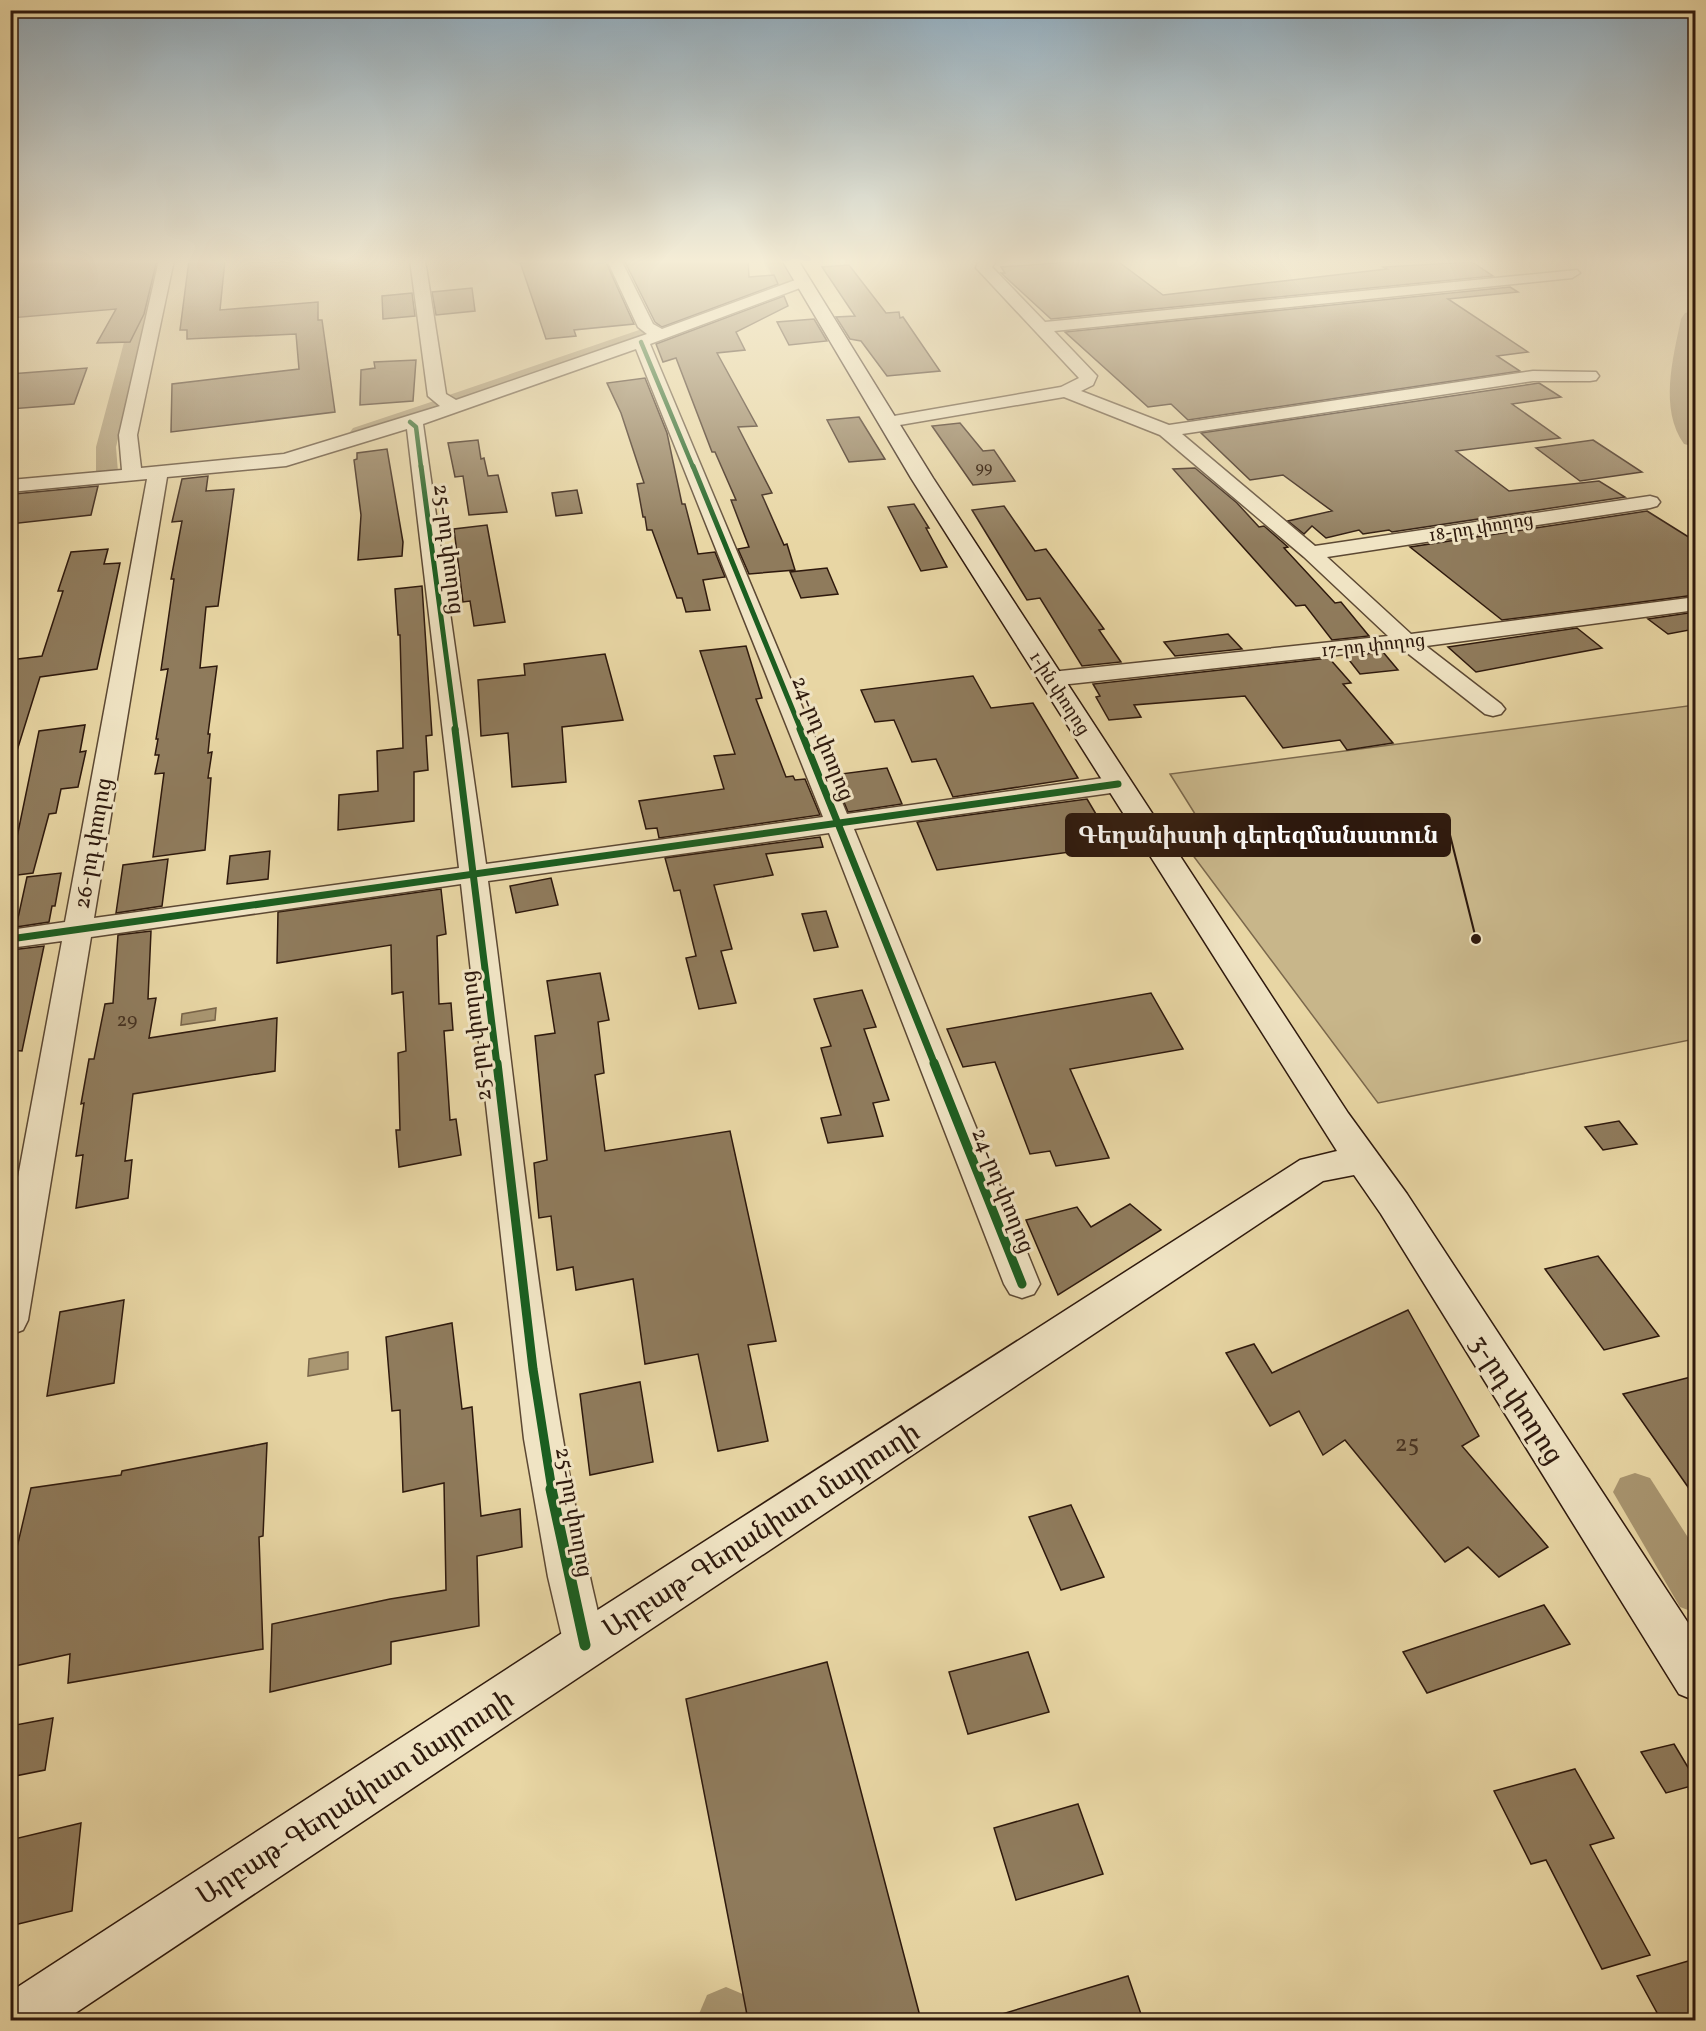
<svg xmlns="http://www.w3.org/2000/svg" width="1706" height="2031" font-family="Vollkorn,'Noto Serif Armenian',serif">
<rect width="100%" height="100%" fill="#e8d6a4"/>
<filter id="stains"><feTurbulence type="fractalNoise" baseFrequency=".00333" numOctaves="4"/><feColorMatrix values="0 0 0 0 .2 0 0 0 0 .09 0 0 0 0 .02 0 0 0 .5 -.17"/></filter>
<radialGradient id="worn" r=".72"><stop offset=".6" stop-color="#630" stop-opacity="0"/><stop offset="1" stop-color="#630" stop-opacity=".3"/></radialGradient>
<polygon fill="#c8b68a" stroke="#7b684c" stroke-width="1.5" points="1695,705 1695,1039 1378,1103 1180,838 1207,833 1170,774"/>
<g fill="#a99671" stroke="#786449" stroke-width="1.5">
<polygon points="216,1008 215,1020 181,1025 182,1014"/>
<polygon points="348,1352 348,1369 308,1376 309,1359"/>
</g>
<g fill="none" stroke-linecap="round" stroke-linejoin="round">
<g fill="#a99671" fill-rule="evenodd">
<polygon points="146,260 162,260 116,447 118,472 114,476 100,476 96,472 96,447"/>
<polygon points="764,260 780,260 792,280 788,289 666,332 657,333 654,337 463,403 450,403 448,409 367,436 353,436 350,432 353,428 434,401 447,401 449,395 642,329 651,328 654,324 775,282"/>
<polygon points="1635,1473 1650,1478 1696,1550 1696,1613 1680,1607 1613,1492 1620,1478"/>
<polygon points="726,1987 745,1995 754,2020 700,2020 699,2014 707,1995"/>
</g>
<path fill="#a99671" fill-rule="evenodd" d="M 1696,310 L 1696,447 L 1684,444 C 1659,409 1673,358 1681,319 L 1685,313 Z"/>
</g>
<g fill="#8f7b5c" stroke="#2e190d" stroke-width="1.5">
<polygon points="10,260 157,260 144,314 130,342 97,343 116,309 10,318"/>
<polygon points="189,260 225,260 220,310 318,302 318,320 322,320 335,412 171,432 172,384 299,369 296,334 187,339 187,330 180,330"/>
<polygon points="544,260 605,260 634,324 574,330 576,336 546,339 520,262"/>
<polygon points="624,260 748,260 749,277 774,275 778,284 662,327 655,322"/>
<polygon points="1097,260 1116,260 1163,295 1387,269 1383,267 1472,262 1493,276 1051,319 1001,273 1005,273 1001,267"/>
<polygon points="849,265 886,313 899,312 900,318 903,317 940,371 887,376 861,341 850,339 836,317 855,316 822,267"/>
<polygon points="1510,287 1518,292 1448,299 1528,352 1497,356 1520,371 1188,420 1171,404 1148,407 1065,332"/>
<polygon points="472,288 475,311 436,315 432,292"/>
<polygon points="412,293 415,316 383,319 382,296"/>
<polygon points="784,296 788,306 736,332 745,350 717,353 757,426 738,427 772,493 762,495 784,545 787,544 795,570 749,574 738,549 749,547 731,500 736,500 715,452 712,452 676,358 663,362 656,344"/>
<polygon points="814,319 827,341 789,345 777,322"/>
<polygon points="416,360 413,401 360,405 361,370 375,368 374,362"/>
<polygon points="87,368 74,404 10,409 10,374"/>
<polygon points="645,378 667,433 682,504 685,504 698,554 715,552 725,577 703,580 710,610 686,612 682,598 677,598 652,530 647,530 645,517 643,517 637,484 644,483 621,413 607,383"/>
<polygon points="1539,383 1561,397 1512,404 1560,438 1456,451 1509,491 1599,481 1625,497 1392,532 1389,530 1363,534 1359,530 1326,538 1312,526 1304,534 1288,521 1332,511 1283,475 1250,480 1201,433"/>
<polygon points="859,417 885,459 849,462 827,420"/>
<polygon points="960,423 983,451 994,450 1015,481 973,485 932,426"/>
<polygon points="478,440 481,459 484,458 488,476 498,475 507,512 469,515 463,476 455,477 448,443"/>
<polygon points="1593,440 1642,472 1580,481 1536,448"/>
<polygon points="387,449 403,542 402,556 358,560 361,515 354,460 357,459 357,453"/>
<polygon points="1195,468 1237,503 1259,527 1264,526 1288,547 1284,548 1335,603 1341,602 1369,636 1332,640 1305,605 1296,606 1173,469"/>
<polygon points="208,476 206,491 234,489 218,606 206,607 200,668 217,666 208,734 210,734 208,753 212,752 208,778 211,778 205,850 153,857 164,773 155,774 159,755 155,755 158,739 156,739 168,669 161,670 174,579 171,579 182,521 172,522 182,479"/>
<polygon points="98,486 91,515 10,524 10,505 14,494"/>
<polygon points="577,490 582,513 556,516 552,493"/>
<polygon points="914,504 929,528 926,528 947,567 921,571 888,507"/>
<polygon points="1004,506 1035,551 1046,549 1104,629 1099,630 1121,662 1082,666 1040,598 1027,600 972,510"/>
<polygon points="1647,511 1695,541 1695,595 1502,620 1410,547"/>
<polygon points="487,525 505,622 474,626 470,601 463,602 454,529"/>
<polygon points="108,549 104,564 120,563 97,669 40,677 16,754 10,753 10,660 42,656 63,591 58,591 71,552"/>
<polygon points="827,568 838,594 801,598 790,572"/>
<polygon points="422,586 432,735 426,736 428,770 414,772 414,821 338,830 339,795 378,791 377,751 403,748 400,635 398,635 395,589"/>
<polygon points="1695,612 1695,629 1668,634 1648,619"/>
<polygon points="1577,628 1602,648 1476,672 1448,647"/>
<polygon points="1228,634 1242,649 1175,656 1164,642"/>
<polygon points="746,646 762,698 756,699 786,777 793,776 795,780 805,779 820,815 659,838 657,828 646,829 639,801 724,789 714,756 735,754 700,651"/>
<polygon points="1383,652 1398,670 1360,674 1346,656"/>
<polygon points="605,654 623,720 562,727 566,782 512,787 508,733 481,736 478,680 525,675 524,664"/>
<polygon points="1329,658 1351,683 1343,684 1393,743 1347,750 1340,740 1283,748 1245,696 1134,705 1141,717 1109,720 1096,697 1100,696 1093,684"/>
<polygon points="973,676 991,708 1033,703 1078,778 953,797 936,759 912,762 894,720 875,722 861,690"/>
<polygon points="85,725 80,752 86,751 78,787 61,789 56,813 49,814 33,873 10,876 10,838 17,837 39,731"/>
<polygon points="887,768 902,804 848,812 833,775"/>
<polygon points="1087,799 1115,846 937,870 917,822"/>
<polygon points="820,837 823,847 766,854 773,875 714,885 732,949 721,951 736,1003 699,1009 686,958 696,956 680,890 674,891 665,858"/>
<polygon points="270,851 268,879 227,884 230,856"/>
<polygon points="168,859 162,906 116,913 123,865"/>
<polygon points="61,873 55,906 52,906 49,922 16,927 27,877"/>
<polygon points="551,878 558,905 516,913 510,886"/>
<polygon points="441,889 446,934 437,936 439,1004 451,1003 453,1030 444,1031 450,1120 456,1119 461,1155 399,1167 396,1130 400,1130 398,1053 406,1051 403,992 392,994 391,945 277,963 278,912"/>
<polygon points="826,911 838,947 814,951 802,914"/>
<polygon points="151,931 148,999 156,998 149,1038 277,1018 275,1071 133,1094 125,1161 132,1160 128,1198 76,1208 83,1155 76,1156 84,1103 81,1104 89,1059 94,1059 105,1004 113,1003 118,935"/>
<polygon points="44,946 22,1051 10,1050 11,950"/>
<polygon points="600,973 609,1020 598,1022 604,1073 595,1075 605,1151 730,1131 776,1341 748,1345 768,1441 718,1451 698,1354 645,1364 633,1279 576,1290 573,1267 557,1270 551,1216 539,1218 534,1163 547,1160 535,1036 555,1033 547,981"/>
<polygon points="862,990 876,1027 864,1029 889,1100 873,1103 883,1136 828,1143 821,1118 841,1115 821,1048 831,1046 814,999"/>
<polygon points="1151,993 1183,1049 1070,1069 1109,1158 1056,1166 1050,1151 1030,1154 995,1062 963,1067 947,1029"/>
<polygon points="1619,1121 1637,1144 1603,1150 1585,1127"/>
<polygon points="1130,1204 1161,1230 1058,1295 1026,1220 1077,1207 1091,1227"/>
<polygon points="1598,1256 1659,1336 1604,1350 1545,1269"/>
<polygon points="124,1300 114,1383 47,1396 60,1312"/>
<polygon points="1408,1310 1479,1436 1462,1446 1548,1547 1499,1577 1468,1547 1445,1562 1345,1440 1323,1455 1299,1411 1270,1426 1226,1353 1254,1344 1272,1373"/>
<polygon points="452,1323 462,1409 472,1407 481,1516 520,1509 522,1547 477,1556 479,1626 391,1642 391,1664 270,1692 272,1624 390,1599 446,1590 444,1483 403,1492 400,1410 392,1411 386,1337"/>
<polygon points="1695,1376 1695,1497 1623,1394"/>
<polygon points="640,1382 653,1462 590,1475 580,1394"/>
<polygon points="267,1443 263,1536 259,1537 263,1649 68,1683 70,1654 10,1667 10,1577 31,1488 121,1475 122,1471"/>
<polygon points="1071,1505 1104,1577 1061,1590 1029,1517"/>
<polygon points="1544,1605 1570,1644 1427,1693 1403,1652"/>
<polygon points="1028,1652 1049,1712 968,1734 949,1672"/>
<polygon points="827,1662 921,2020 748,2020 686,1699"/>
<polygon points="53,1718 45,1770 10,1777 10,1726"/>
<polygon points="1674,1744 1695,1779 1695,1785 1666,1793 1641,1752"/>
<polygon points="1575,1769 1614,1838 1590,1845 1650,1955 1602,1969 1546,1860 1531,1864 1494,1791"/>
<polygon points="1078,1804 1103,1874 1016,1900 994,1828"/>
<polygon points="81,1823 72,1911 10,1926 10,1840"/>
<polygon points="1695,1959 1695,2020 1661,2020 1637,1976"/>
<polygon points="1128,1976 1143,2020 1003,2020 1002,2014"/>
</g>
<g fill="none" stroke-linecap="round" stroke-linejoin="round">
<g stroke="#5c4833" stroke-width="3">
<g id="minor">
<path d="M 159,260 L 174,260 L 137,435 L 141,468 L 284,454 L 440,406 L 428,396 L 410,260 L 425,260 L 446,394 L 456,400 L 647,334 L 638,327 L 607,260 L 621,260 L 653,324 L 662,329 L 798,279 L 808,279 L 811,282 L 808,285 L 650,344 L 847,814 L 1118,776 L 1127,779 L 1131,784 L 1127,789 L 1118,792 L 854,829 L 1040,1284 L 1034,1294 L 1022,1298 L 1010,1294 L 1004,1284 L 829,833 L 488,881 C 523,1136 543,1395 606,1645 L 600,1659 L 585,1665 L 570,1659 L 564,1645 L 548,1577 L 524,1439 L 461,884 L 91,937 L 28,1320 L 23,1330 L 10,1335 L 10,1220 L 62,941 L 10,948 L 10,930 L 65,922 L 147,479 L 10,492 L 10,480 L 122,470 L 119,435 ZM 636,349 L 823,817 L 486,864 L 423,424 ZM 407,429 L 459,868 L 94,918 L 167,477 L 286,466 Z"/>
<polygon points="979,260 997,260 992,267 1045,322 1577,270 1580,273 1572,278 1054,331 1097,376 1093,385 1081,391 1169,425 1533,371 1596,372 1599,376 1596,380 1590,381 1533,381 1182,434 1315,546 1650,496 1657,498 1660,502 1657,506 1650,508 1327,557 1411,634 1696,597 1696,610 1426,646 1501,704 1505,709 1501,714 1493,716 1485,714 1401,648 1051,686 1043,684 1039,679 1043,674 1051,672 1388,636 1304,557 1160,435 1064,397 888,427 882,426 879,422 882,418 888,417 1061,387 1079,378 979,271 976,268"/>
</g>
</g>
<g stroke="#2e190d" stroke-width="3">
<polygon id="secondary" points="782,260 798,260 933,478 1348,1113 1407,1194 1696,1635 1696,1701 1679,1694 1381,1214 1354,1175 1323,1181 65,2020 10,2020 10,1992 596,1611 1300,1160 1337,1151 911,478"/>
</g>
<use href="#minor" fill="#f0e4c4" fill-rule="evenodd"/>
<use href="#secondary" fill="#f0e4c4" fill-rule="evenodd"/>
<g stroke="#f0e4c4" stroke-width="7">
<g id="cycleway-far4">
<polyline points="641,342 693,467"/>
<polyline points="410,422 416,427 421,467"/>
</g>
</g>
<g stroke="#f0e4c4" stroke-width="8">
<g id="cycleway-far3">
<polyline points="421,466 456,730"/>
<polyline points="693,466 801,730"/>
</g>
</g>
<g stroke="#f0e4c4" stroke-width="10">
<g id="cycleway-far2">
<polyline points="455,729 497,1065"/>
<polyline points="800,729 935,1065"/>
<polyline points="10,939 1118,784"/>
</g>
</g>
<g stroke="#f0e4c4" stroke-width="13">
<g id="cycleway-far1">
<polyline points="497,1063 533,1369 552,1490"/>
<polyline points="934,1063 1022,1284"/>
</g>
</g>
<g stroke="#f0e4c4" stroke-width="15">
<polyline id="cycleway" points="551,1489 585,1645"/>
</g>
<use href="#cycleway-far4" stroke="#1b5e20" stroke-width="4.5"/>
<use href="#cycleway-far3" stroke="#1b5e20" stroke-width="5"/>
<use href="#cycleway-far2" stroke="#1b5e20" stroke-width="7"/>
<use href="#cycleway-far1" stroke="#1b5e20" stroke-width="9"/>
<use href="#cycleway" stroke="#1b5e20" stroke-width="11"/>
</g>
<linearGradient id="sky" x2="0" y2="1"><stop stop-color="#8fa8b8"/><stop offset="0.48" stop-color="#f5edd6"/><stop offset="1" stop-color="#f5edd6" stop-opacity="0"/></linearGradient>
<rect width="1706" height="544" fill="url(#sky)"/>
<g text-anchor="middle" stroke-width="6" stroke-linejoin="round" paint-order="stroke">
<g font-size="16" fill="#463221">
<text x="984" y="473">99</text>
</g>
<g font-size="18" fill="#2e190d" stroke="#f0e4c4">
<text transform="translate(1481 527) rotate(-9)" y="6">18-րդ փողոց</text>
<text transform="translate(1373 645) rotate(-6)" y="6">17-րդ փողոց</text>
<text transform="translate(1060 693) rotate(57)" y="6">1-ին փողոց</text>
</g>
<g font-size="20" fill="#463221">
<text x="127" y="1026">29</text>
</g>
<g font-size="22" fill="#2e190d" stroke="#f0e4c4">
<text transform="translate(450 549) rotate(83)" y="8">25-րդ փողոց</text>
<text transform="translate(824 738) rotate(68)" y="8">24-րդ փողոց</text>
<text transform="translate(92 843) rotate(-80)" y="8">26-րդ փողոց</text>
<text transform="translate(475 1036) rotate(-97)" y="8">25-րդ փողոց</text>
<text transform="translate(1004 1190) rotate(68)" y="8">24-րդ փողոց</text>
<text transform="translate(575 1512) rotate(80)" y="8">25-րդ փողոց</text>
</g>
<g font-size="24" fill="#463221">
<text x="1407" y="1451">25</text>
</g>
<g font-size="27" fill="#2e190d" stroke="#f0e4c4">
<text transform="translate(1517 1399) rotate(57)" y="9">3-րդ փողոց</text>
<text transform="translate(761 1530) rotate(-33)" y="9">Արբաթ-Գեղանիստ մայրուղի</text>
<text transform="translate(355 1797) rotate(-33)" y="9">Արբաթ-Գեղանիստ մայրուղի</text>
</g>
</g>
<path fill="none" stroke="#2e190d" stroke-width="2" d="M1476 939L1450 835"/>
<circle fill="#2e190d" stroke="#f0e4c4" stroke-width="2" cx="1476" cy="939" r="6"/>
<rect fill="#2e190d" stroke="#2e190d" stroke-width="2" x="1066" y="814" width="384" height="42" rx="6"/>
<g font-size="24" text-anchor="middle" font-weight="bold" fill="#fff">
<text x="1258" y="843">Գեղանիստի գերեզմանատուն</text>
</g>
<rect width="1706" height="2031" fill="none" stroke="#e8d6a4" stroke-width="36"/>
<rect x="12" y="12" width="1682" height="2007" fill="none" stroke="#2e190d" stroke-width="3"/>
<rect x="18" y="18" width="1670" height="1995" fill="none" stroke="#2e190d" stroke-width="1.5"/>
<rect width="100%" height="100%" filter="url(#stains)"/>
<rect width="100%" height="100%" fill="url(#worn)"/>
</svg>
